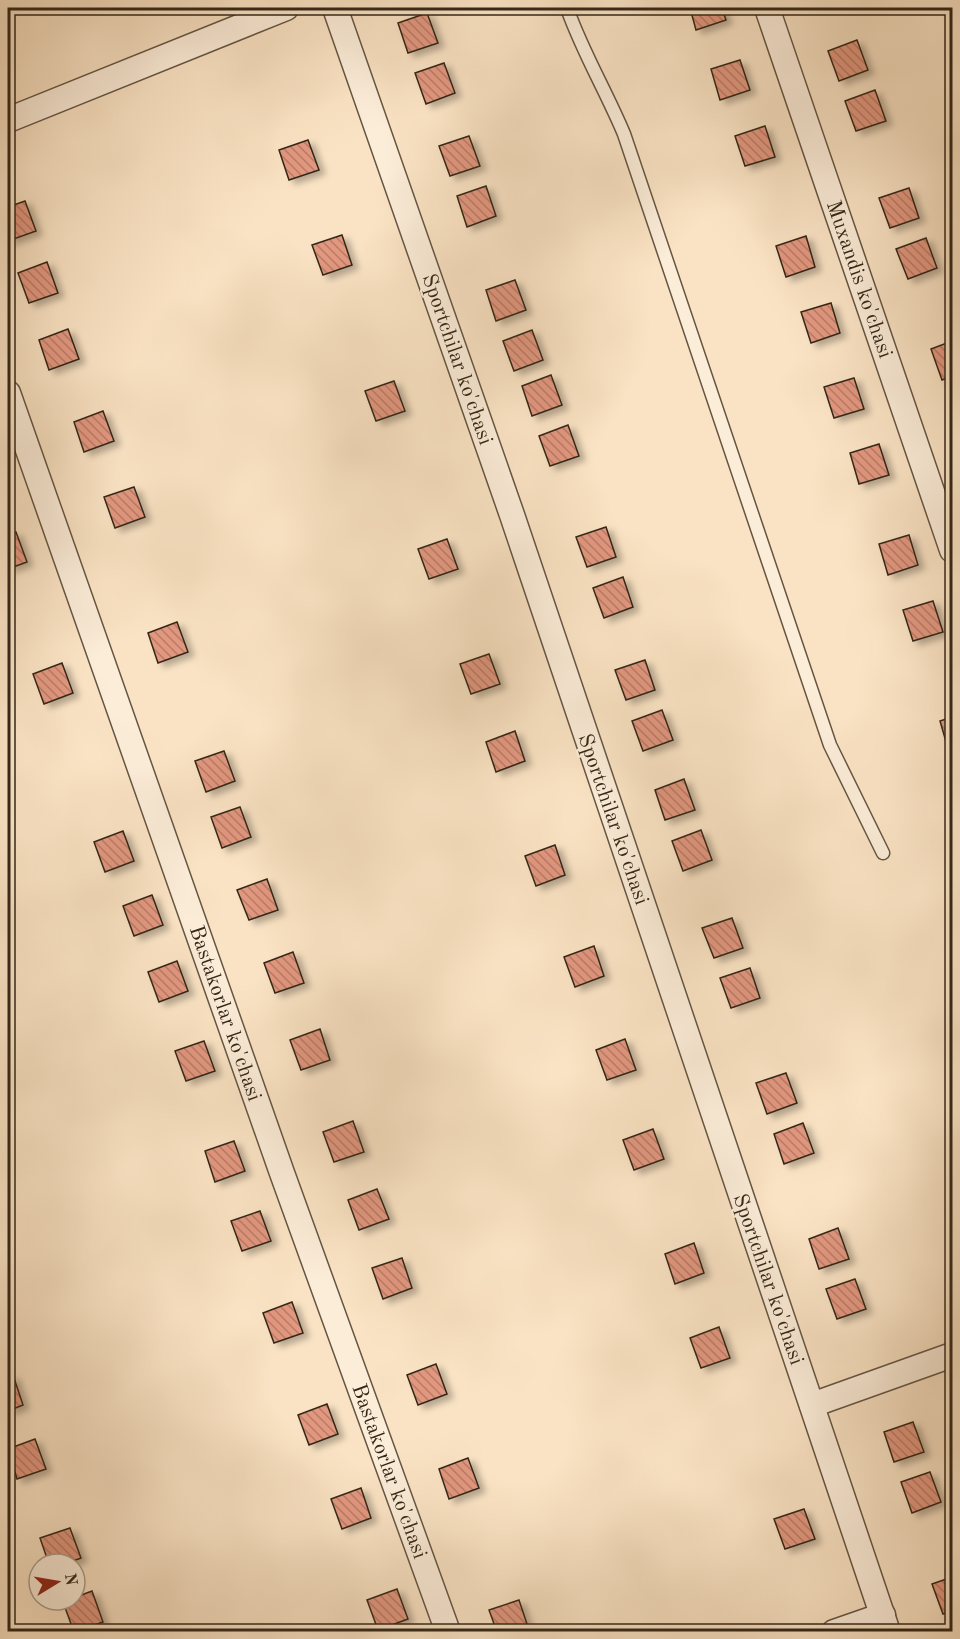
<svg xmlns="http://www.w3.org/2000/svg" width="960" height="1639" font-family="'Old Standard TT',serif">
<defs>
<pattern id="building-back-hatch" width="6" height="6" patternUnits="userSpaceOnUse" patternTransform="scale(1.5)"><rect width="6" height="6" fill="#e2977f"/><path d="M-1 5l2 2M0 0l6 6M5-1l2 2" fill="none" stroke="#b87b67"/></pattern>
<filter id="shadow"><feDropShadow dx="6" dy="4" stdDeviation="3" flood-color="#0004"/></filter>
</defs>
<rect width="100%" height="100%" fill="#fae3c4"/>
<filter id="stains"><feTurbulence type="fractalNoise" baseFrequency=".00333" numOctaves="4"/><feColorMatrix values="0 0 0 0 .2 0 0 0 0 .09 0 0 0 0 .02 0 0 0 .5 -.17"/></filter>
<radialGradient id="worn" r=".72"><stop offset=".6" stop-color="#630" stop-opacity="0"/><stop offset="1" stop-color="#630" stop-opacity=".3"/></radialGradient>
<g fill="url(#building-back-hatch)" stroke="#332718" stroke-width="1.5" filter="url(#shadow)">
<polygon points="690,8 722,8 726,20 696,30"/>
<polygon points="427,13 438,43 408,53 398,23"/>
<polygon points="857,40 868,70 839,81 828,51"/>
<polygon points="740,60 750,90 720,100 711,69"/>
<polygon points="444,63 455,93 426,104 415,73"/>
<polygon points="875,90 886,121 856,131 845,101"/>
<polygon points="765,126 775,157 745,166 735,136"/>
<polygon points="469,136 480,166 450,176 439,146"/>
<polygon points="308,140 319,170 289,180 279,150"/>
<polygon points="486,186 496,216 467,227 457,196"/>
<polygon points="909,188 919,218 890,228 879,198"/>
<polygon points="25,201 36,231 8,241 8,207"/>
<polygon points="342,235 352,265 323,275 312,245"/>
<polygon points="806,236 815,267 786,277 776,246"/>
<polygon points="926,238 937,268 908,279 896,249"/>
<polygon points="47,262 58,293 29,303 18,273"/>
<polygon points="515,280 526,310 496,321 486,290"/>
<polygon points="831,303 840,333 811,343 801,312"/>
<polygon points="68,329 79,359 49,370 39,340"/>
<polygon points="532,330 543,360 514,371 503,341"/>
<polygon points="952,341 952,376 942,380 931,349"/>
<polygon points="551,375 562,405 532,416 522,386"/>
<polygon points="854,378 864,409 834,418 824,387"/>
<polygon points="394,381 405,411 376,421 365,391"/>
<polygon points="103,411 114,441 84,452 74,422"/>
<polygon points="568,425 579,456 550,466 539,436"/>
<polygon points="879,444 889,475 859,484 850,453"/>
<polygon points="134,487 145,517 115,528 104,497"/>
<polygon points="606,527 616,557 587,567 576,537"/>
<polygon points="16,532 27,562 8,569 8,535"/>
<polygon points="909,535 918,565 888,575 879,544"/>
<polygon points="447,539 458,569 429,579 418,549"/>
<polygon points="623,577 633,607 604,618 593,588"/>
<polygon points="933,601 943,632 913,641 903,610"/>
<polygon points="177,622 188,652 158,663 148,633"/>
<polygon points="489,654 500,684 471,694 460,664"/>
<polygon points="645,660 655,690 626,700 615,670"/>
<polygon points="62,663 73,693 44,704 33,674"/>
<polygon points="662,710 673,740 643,751 632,721"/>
<polygon points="952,717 952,751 949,752 940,721"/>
<polygon points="515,731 525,761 496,772 486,742"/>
<polygon points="224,751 235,781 206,792 195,761"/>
<polygon points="684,779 695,810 665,820 655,790"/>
<polygon points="240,807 251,837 222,848 211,817"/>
<polygon points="701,830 712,860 683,871 672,841"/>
<polygon points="123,831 134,861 105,872 94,842"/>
<polygon points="555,845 565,875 536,886 525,856"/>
<polygon points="267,879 278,910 249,920 237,890"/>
<polygon points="152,895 163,925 134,936 123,906"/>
<polygon points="732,918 743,948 714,958 702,928"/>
<polygon points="594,946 604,976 575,987 564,957"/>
<polygon points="293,952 304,983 275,993 264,963"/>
<polygon points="177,961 188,991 159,1002 148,972"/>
<polygon points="750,968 760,998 731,1008 720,978"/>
<polygon points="320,1029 330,1060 301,1070 290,1040"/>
<polygon points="625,1039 636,1070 607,1080 596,1050"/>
<polygon points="204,1041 215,1071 186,1081 175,1051"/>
<polygon points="786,1073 797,1103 767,1114 756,1083"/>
<polygon points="353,1121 364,1152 334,1162 323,1132"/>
<polygon points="803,1123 814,1153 784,1164 774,1134"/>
<polygon points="653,1129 664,1159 634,1170 623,1140"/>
<polygon points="234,1141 245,1171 215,1182 205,1151"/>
<polygon points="377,1189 389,1219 359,1230 348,1200"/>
<polygon points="260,1211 271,1241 242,1251 231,1221"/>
<polygon points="838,1228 849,1259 819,1269 809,1239"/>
<polygon points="694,1243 704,1273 675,1284 665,1254"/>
<polygon points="402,1258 412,1288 383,1299 372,1268"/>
<polygon points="855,1279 866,1309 837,1319 826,1289"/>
<polygon points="292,1302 303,1333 274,1343 263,1313"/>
<polygon points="719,1327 730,1358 701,1368 690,1338"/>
<polygon points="436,1364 447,1394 418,1405 407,1375"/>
<polygon points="13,1375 23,1405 8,1411 8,1377"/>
<polygon points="327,1404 338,1434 309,1445 298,1415"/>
<polygon points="913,1422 924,1452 894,1462 884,1432"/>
<polygon points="35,1439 46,1469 17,1479 8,1449"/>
<polygon points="468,1458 479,1488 449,1499 439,1469"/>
<polygon points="930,1472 941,1502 912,1513 901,1482"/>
<polygon points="361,1488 371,1518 342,1529 331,1499"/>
<polygon points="804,1509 815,1539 785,1549 774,1519"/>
<polygon points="70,1528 81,1558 65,1564 49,1564 40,1538"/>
<polygon points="952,1577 952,1611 943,1614 932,1584"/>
<polygon points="397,1589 408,1619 378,1630 367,1600"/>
<polygon points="92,1591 103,1622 74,1632 63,1602"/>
<polygon points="519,1600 529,1630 497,1632 489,1610"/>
</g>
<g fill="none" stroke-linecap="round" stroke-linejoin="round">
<g stroke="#655643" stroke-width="15">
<path id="service" d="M 567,8 C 582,51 606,91 624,134 L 830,745 L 883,853"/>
</g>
<g stroke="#655643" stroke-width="27">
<g id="minor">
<polyline points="335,8 512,515 888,1632"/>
<polyline points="767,8 952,550"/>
<polyline points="8,120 286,8"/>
<polyline points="8,393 282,1173 448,1632"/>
<polyline points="812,1405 952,1355"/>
<polyline points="834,1632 883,1615"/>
</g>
</g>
<use href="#service" stroke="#fcedd9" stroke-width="12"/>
<use href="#minor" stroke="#fcedd9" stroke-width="24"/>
</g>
<g text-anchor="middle" stroke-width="4.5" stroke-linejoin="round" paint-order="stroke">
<g font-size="21" fill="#332718" stroke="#fcedd9">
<text transform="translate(860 279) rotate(71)" y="7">Muxandis ko'chasi</text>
<text transform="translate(458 359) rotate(71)" y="7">Sportchilar ko'chasi</text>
<text transform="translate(614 819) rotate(71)" y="7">Sportchilar ko'chasi</text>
<text transform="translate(226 1013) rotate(71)" y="7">Bastakorlar ko'chasi</text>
<text transform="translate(769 1279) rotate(71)" y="7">Sportchilar ko'chasi</text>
<text transform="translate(390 1471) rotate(70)" y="7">Bastakorlar ko'chasi</text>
</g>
</g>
<rect width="960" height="1639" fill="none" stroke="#fae3c4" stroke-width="30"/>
<rect x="9" y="9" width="942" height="1621" fill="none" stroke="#332718" stroke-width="3"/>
<rect x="15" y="15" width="930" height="1609" fill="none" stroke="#332718" stroke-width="1.5"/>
<g transform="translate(57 1582) rotate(79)"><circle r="28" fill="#fcedd9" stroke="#ac9e8c" stroke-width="1.5"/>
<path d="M0-4.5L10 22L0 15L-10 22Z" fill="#8f2418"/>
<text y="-9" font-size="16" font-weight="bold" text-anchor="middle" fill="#332718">N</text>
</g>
<rect width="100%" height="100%" filter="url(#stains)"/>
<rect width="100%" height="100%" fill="url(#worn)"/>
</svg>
